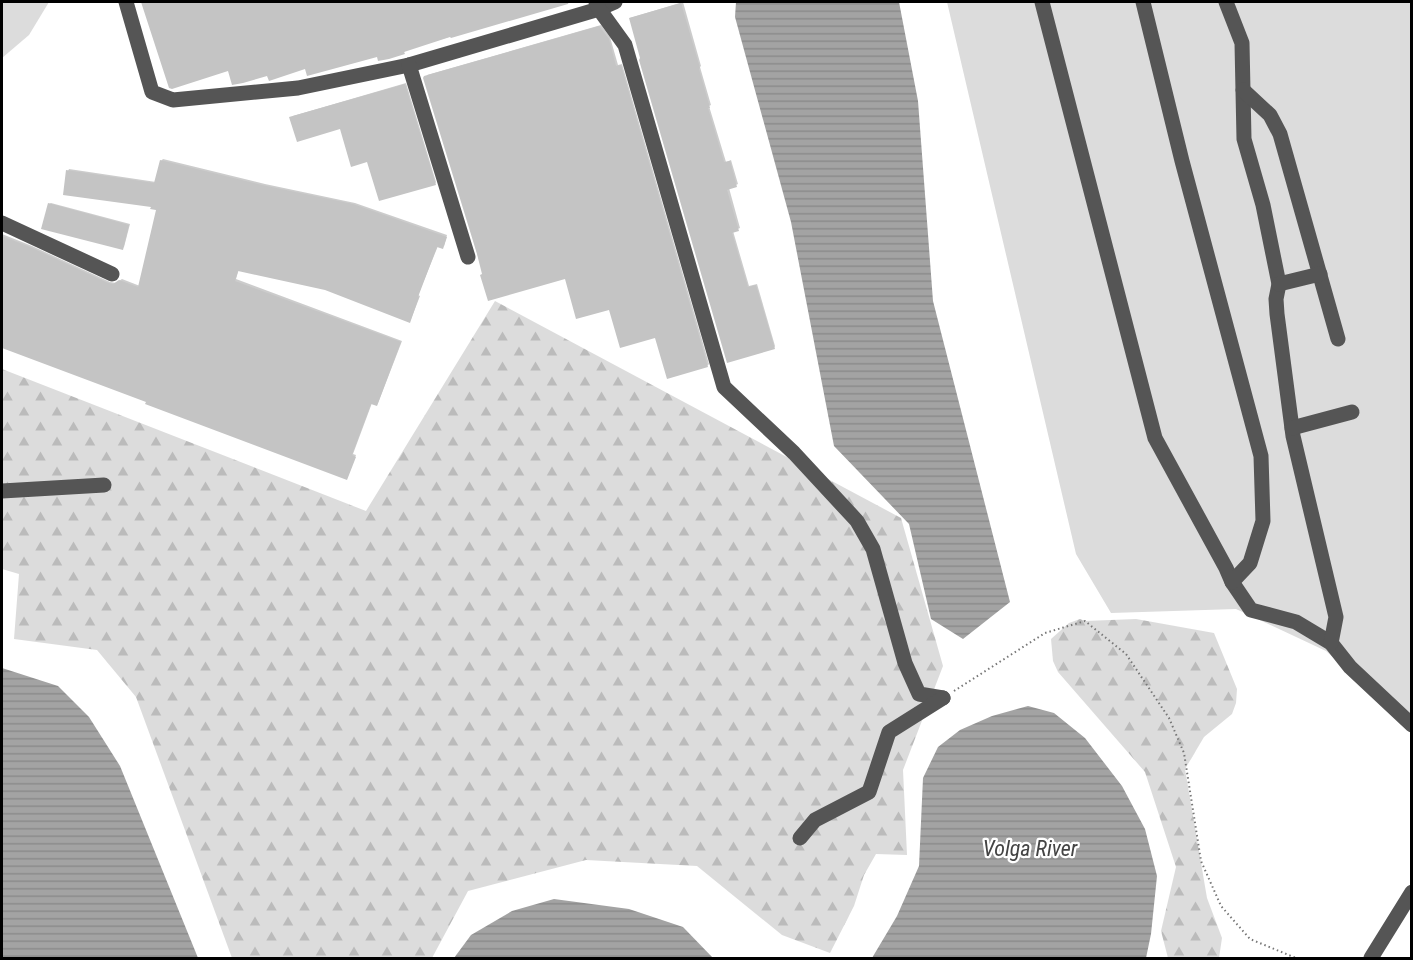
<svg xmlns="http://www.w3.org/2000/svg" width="1413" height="960" font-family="'Roboto Condensed',sans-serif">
<defs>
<pattern id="forest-firs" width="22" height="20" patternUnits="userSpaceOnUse" patternTransform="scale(1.5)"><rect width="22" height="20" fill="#dcdcdc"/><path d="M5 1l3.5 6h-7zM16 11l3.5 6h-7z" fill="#bbb"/></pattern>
<pattern id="water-rules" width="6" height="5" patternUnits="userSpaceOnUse" patternTransform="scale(1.5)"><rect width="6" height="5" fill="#a3a3a3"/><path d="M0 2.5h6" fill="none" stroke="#8b8b8b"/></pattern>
</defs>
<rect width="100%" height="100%" fill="#fff"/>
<g fill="#dcdcdc">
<polygon points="2,2 49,2 29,35 2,58"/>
<polygon points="947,2 1411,2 1411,727 1326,651 1236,609 1111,613 1076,554"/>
</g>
<g fill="url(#forest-firs)">
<polygon points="495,301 901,518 943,666 903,770 907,855 876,854 864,875 854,906 830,953 782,935 697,866 586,860 468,891 432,958 232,958 136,697 97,650 14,639 19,574 2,569 2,369 366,511"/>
<polygon points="1080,619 1085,621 1136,619 1214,633 1237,689 1236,703 1232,714 1204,737 1185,769 1207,898 1222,938 1219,958 1168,958 1161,931 1176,867 1145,772 1058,672 1053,661 1051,639 1069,623"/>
</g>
<g fill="url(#water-rules)">
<polygon points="736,2 899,2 918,101 933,301 1010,602 963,639 931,619 909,524 834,446 791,222 735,17"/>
<polygon points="2,668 58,686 89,717 120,766 198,958 2,958"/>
<polygon points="1028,706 1054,713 1085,738 1122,786 1145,829 1157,876 1151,934 1146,958 872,958 897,916 919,866 923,778 938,747 960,730 992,716"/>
<polygon points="554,899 629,909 683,927 713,958 454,958 471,935 512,911"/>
</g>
<g fill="#0003">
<polygon points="142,2 573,2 452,36 405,50 404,53 378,56 268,74 229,69 171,87"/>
<polygon points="683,2 701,66 700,67 711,105 709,106 726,162 731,160 738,184 729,188 740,228 733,231 749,286 757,284 775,346 774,348 630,18"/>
<polygon points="601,25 610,37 618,65 622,64 709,364 707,366 610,308 566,277 483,274 427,75"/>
<polygon points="406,83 436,182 435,184 368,160 342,127 293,116"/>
<polygon points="163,159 265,184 355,203 447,235 444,246 438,246 418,295 420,296 411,319 325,288 239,269 236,279 402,341 378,403 377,405 372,403 353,454 356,455 348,476 2,346 2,310 3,306 2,305 2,234 32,246 110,282 116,283 122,279 140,286 158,209 68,171 69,169 156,182 161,161"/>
<polygon points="51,203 130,224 124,247 122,248 49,204"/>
</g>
<g fill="#c4c4c4">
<polygon points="141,2 568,2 568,4 451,38 450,37 404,52 405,54 389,59 378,61 377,57 307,76 305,69 269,81 267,76 243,83 232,85 228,71 172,89 169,88"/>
<polygon points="681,3 700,68 699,69 710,108 708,108 724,162 730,161 737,187 727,190 739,231 732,233 748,287 756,285 775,349 727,363 639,60 640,58 629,18"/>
<polygon points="599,26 609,39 616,66 621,65 708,367 667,379 655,338 620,348 609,310 576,319 565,279 488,301 480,275 482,274 477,254 423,78 424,76"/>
<polygon points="405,84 436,185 379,201 367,162 351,167 340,129 297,142 289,117"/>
<polygon points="160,160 262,185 353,204 447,237 443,249 437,247 418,297 419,297 410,323 325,290 238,271 235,281 401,342 377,406 371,404 352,455 356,457 347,480 145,404 146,402 2,348 2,236 30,247 108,283 113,284 119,280 138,287 156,210 150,209 151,207 63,195 66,170 154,183"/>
<polygon points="48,203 129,225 123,250 41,229"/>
</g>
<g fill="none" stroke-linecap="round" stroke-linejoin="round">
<polyline stroke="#777" stroke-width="2" stroke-dasharray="1.5 3" stroke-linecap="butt" points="954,691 1045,633 1085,621 1126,654 1169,718 1184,753 1201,861 1221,906 1250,939 1296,958"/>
<g stroke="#555" stroke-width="15">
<polyline points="126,2 152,92 173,100 298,88 409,65 599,9 615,2"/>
<polyline points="596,2 599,9 625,45 724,387 794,453 857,521 873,549 905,663 919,694 943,698"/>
<polyline points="1042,2 1155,438 1226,568 1232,582 1251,610 1296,622 1331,643 1350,667 1412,725"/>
<polyline points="1143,2 1182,161 1261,456 1263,521 1250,563 1232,582"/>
<polyline points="1226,2 1242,43 1244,139 1263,205 1279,284 1276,299 1277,314 1293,436 1336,617 1331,643"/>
<polyline points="409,65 468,257"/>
<polyline points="1243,90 1270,115 1280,134 1338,339"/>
<polyline points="2,223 112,274"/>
<polyline points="1279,284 1320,274"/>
<polyline points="1292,428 1352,412"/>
<polyline points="2,491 104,485"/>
<polyline points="800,838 815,820 869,792 889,732 943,698"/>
<polyline points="1371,958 1412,892"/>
</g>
</g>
<g text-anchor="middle" stroke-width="4.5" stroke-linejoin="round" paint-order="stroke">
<g font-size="22" font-style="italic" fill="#444" stroke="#fff">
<text x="1030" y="856">Volga River</text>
</g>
</g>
<rect width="1413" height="960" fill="none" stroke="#000000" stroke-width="6"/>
</svg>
